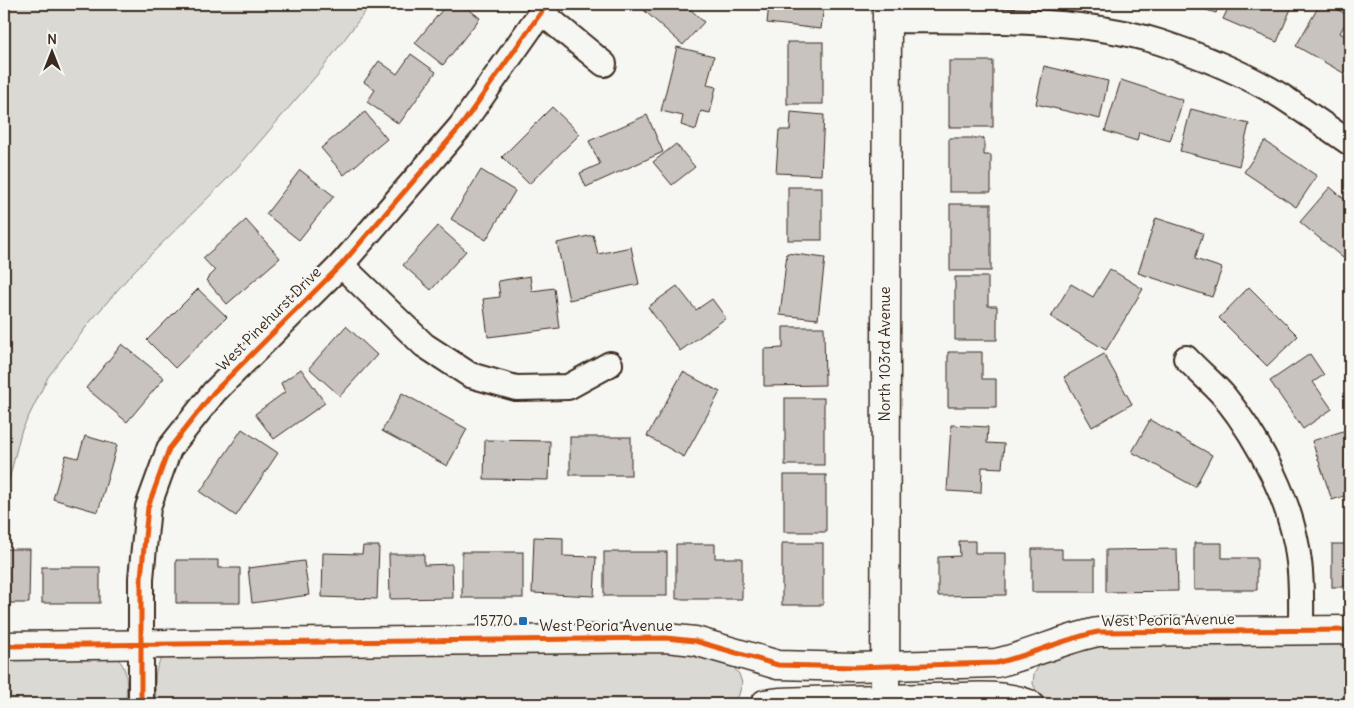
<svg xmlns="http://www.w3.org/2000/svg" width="1354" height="708" font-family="Delius,sans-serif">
<rect width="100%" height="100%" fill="#f6f6f2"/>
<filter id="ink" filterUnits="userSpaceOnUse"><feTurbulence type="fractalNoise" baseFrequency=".02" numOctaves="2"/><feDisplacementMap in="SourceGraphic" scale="10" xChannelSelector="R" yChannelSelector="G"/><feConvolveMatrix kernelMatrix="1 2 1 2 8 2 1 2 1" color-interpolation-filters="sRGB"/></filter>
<g filter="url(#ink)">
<g fill="#dad9d3" stroke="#8a8278">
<polygon points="4,4 371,4 322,69 232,174 133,272 90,322 48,377 21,432 4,500"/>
<polygon points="1350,642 1350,704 1055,704 1037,692 1033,684 1034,674 1038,667 1046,660 1087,645"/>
<path d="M 680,649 L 731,664 L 739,674 L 742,683 L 739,695 L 727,704 L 156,704 C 156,688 151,666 165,656 Z"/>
<path d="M 4,656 L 116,658 C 130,667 126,689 126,704 L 4,704 Z"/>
</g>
<g fill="#c8c3be" stroke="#3b2a1e">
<polygon points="447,4 462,4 480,18 443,65 415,43"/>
<polygon points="637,4 695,4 690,9 704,22 683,45"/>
<polygon points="769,4 824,4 821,29 767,23"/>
<polygon points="1188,4 1219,4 1216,13"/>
<polygon points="1230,4 1293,4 1277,42 1223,19"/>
<polygon points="1320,4 1328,4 1349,16 1340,33 1350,39 1350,70 1347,75 1296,46"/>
<rect x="787" y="42" width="36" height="62"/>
<polygon points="677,47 714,56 707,85 716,87 710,113 701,111 696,130 681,125 683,116 661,111"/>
<polygon points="411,54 436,72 399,124 367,102 375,90 364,82 379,61 397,74"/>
<rect x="949" y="61" width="44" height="66"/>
<polygon points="1044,66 1108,81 1100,119 1036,104"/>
<polygon points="1121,80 1183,100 1170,141 1139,132 1137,141 1105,131"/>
<polygon points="552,107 580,134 529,184 502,157"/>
<polygon points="1191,109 1249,124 1239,166 1180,151"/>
<polygon points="365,112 387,139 344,175 321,148"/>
<polygon points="791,112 824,115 821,175 776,173 779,130 790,130"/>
<polygon points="647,115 663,152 586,187 580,173 600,164 589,141"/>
<polygon points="949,138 984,138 984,155 991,155 991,192 949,192"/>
<polygon points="1265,141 1317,176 1296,207 1244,172"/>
<polygon points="676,144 695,167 672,185 653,162"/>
<polygon points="300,170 334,196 299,240 266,214"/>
<polygon points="481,170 515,191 486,240 451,219"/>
<rect x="788" y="187" width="34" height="53"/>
<polygon points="1330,187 1350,204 1350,249 1343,258 1300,222"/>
<rect x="950" y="204" width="41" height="67"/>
<polygon points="1156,218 1203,233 1195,259 1222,268 1212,297 1138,273"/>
<polygon points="246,220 280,258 227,304 206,280 215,271 203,258"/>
<polygon points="438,226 466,251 431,290 403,265"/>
<polygon points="593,235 598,254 631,247 639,284 569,300 557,243"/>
<polygon points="787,253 825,258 818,319 780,315"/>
<polygon points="1110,269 1143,289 1106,350 1051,317 1071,284 1093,297"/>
<polygon points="530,276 532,291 554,288 559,328 488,337 483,299 500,297 498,281"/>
<polygon points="955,277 988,277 988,306 997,306 997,340 955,340"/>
<polygon points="677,286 696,310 712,299 726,318 680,351 648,307"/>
<polygon points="1249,287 1298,336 1267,366 1219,318"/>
<polygon points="198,289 227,317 175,368 147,340"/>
<polygon points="346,326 377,355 340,396 309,368"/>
<polygon points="783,327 824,327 825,385 764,386 764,349 783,348"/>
<polygon points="122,344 164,378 127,422 86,388"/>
<polygon points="948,352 982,352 982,379 996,379 996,407 948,407"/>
<polygon points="1104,354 1132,404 1092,427 1064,377"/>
<polygon points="1310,354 1324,375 1313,382 1332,409 1303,429 1270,381"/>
<polygon points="301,369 325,403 274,439 255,414 285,392 281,383"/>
<polygon points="683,372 720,392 684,457 647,436"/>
<polygon points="402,393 467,429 447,466 382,431"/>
<rect x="785" y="398" width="39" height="67"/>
<polygon points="1150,420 1212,455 1195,487 1132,452"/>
<polygon points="951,425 988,427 987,443 1004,444 1002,468 982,467 981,493 947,491"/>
<polygon points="242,429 278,453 236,516 200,492"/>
<polygon points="1346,430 1350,442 1350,494 1332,500 1312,441"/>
<polygon points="85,436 117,445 98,512 53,499 66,455 78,458"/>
<rect x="570" y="437" width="61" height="38"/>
<polygon points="485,440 550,441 549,480 484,479"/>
<rect x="784" y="475" width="42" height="57"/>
<polygon points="534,537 563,538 563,556 596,557 594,596 532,593"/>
<polygon points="959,541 975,541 975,553 1006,553 1006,595 938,596 938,557 960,556"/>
<rect x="782" y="543" width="41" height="62"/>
<polygon points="1194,543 1222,543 1222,558 1257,558 1257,590 1194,590"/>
<polygon points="676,544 715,544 715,558 742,558 742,599 676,599"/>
<rect x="1332" y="544" width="18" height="43"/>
<polygon points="363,546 379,546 377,599 322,597 323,553 362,554"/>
<polygon points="4,549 30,549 29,603 4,603"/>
<polygon points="1032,549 1062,549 1062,559 1095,559 1095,592 1032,592"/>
<polygon points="1177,549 1178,591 1106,592 1106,550"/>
<rect x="462" y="552" width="61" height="46"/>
<rect x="604" y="552" width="63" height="44"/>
<polygon points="389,554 424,554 424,565 452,564 453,598 390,599"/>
<polygon points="176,560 218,560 218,568 240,568 240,603 176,603"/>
<polygon points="304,561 309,595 252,603 248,568"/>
<rect x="42" y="567" width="58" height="36"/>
</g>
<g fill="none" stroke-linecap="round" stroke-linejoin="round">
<g stroke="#3b2a1e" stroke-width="28">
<g id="minor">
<polyline points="542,13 604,64"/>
<path d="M 887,20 C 974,21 1077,16 1159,42 C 1199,55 1245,74 1281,96 C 1304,111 1327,127 1350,143"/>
<polyline points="341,265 424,345 470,375 516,388 568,387 610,364"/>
<path d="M 1186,358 C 1198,371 1213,383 1224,396 C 1260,441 1293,504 1299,562 C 1302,584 1301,608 1301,631"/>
<polyline points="141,704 141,578 148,507 169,449 214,392 341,265 461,126 547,4"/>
</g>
</g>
<g stroke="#3b2a1e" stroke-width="31">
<g id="tertiary">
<path d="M 4,646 L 666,638 L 695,641 L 778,665 L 854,667 L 996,663 C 1031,655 1063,639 1098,632 L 1350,630"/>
<path d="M 765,704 L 781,702 C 831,700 881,699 931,698 C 962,698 999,692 1029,704"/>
<polyline points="885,704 887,4"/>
</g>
</g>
<use href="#minor" stroke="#f6f6f2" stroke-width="24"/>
<use href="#tertiary" stroke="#f6f6f2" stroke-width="28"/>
<g stroke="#f6f6f2" stroke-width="8">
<g id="cycleway">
<path d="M 4,646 L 666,638 L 695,641 L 778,665 L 854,667 L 996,663 C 1031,655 1063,639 1098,632 L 1350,630"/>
<polyline points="141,704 141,578 148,507 169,449 214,392 341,265 461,126 547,4"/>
</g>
</g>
<use href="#cycleway" stroke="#e8590c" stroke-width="5"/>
</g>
</g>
<rect fill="#1f6fb2" stroke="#f6f6f2" stroke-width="2" x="518" y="616" width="10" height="10" rx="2.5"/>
<g text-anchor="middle" stroke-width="4.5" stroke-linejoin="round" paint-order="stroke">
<g font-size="15" fill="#3b2a1e" stroke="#f6f6f2">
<text transform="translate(269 319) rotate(-45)" y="5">West Pinehurst Drive</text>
<text transform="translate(885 354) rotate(-90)" y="5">North 103rd Avenue</text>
<text transform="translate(1168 620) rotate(-1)" y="5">West Peoria Avenue</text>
<text x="606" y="631">West Peoria Avenue</text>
</g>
<g font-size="15" fill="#3b2a1e" stroke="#f6f6f2" text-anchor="end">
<text x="513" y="626">15770</text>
</g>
</g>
<rect width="1354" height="708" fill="none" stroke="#f6f6f2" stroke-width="20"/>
<rect x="10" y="10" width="1334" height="688" fill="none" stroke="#3b2a1e" stroke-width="2" filter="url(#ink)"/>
<g transform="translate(52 52)" stroke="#f6f6f2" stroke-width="4" paint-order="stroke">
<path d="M0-4L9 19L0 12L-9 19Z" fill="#3b2a1e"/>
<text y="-8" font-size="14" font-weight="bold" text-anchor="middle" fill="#3b2a1e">N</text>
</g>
</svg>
